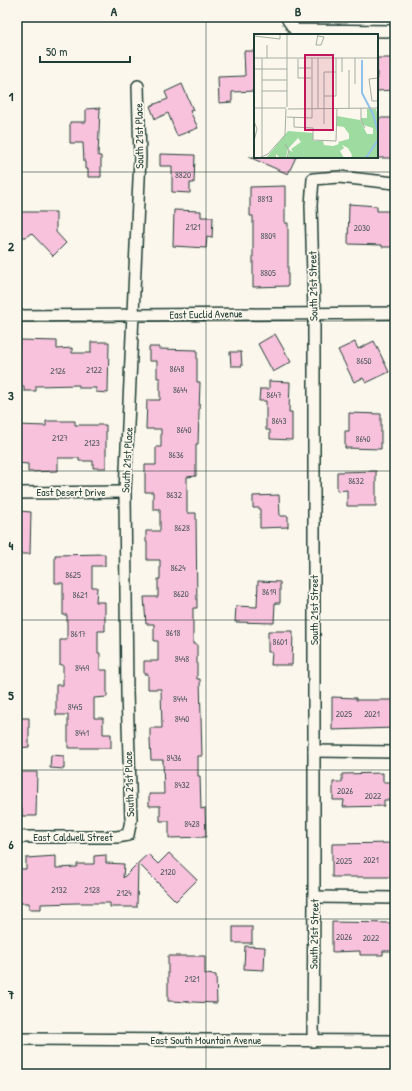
<svg xmlns="http://www.w3.org/2000/svg" width="412" height="1091" font-family="'Patrick Hand',sans-serif">
<rect width="100%" height="100%" fill="#fbf7ec"/>
<filter id="ink" filterUnits="userSpaceOnUse"><feTurbulence type="fractalNoise" baseFrequency=".025" numOctaves="2"/><feDisplacementMap in="SourceGraphic" scale="8" xChannelSelector="R" yChannelSelector="G"/><feConvolveMatrix kernelMatrix="1 2 1 2 8 2 1 2 1" color-interpolation-filters="sRGB"/></filter>
<g filter="url(#ink)">
<g fill="#f8c2dd" stroke="#1f3d34">
<polygon points="244,51 255,51 255,91 232,92 232,102 219,103 218,77 245,76"/>
<polygon points="377,58 395,58 395,90 377,91"/>
<polygon points="182,84 193,110 190,111 198,128 177,136 168,113 155,119 150,106 168,99 165,92"/>
<polygon points="100,108 98,156 101,156 101,177 88,177 88,169 85,169 85,162 84,162 83,143 70,143 70,122 86,122 86,109"/>
<rect x="377" y="118" width="18" height="40"/>
<polygon points="160,154 195,155 194,183 190,183 190,193 172,192 172,166 160,166"/>
<polygon points="249,157 296,157 288,174"/>
<polygon points="285,186 285,223 288,223 288,286 253,287 253,216 250,216 250,187"/>
<polygon points="349,204 377,206 377,211 395,211 395,247 382,247 382,245 348,244"/>
<polygon points="174,210 201,211 201,217 213,217 212,238 207,237 206,248 173,246"/>
<polygon points="17,212 56,212 56,232 66,243 53,256 31,233 26,237 17,237"/>
<polygon points="275,334 291,362 273,372 258,344"/>
<polygon points="20,340 57,341 57,349 72,348 72,353 91,353 91,342 109,342 108,393 96,392 96,388 79,388 79,385 36,386 36,391 24,391 24,386 17,386 17,352 19,352"/>
<polygon points="374,341 389,372 366,383 363,378 354,382 338,350 355,342 358,349"/>
<polygon points="149,347 159,347 159,349 197,350 197,382 200,382 198,444 196,444 196,476 187,477 187,513 196,513 197,608 193,608 193,644 197,644 197,679 200,679 202,756 198,756 198,776 200,776 201,809 205,808 206,837 169,838 169,821 160,821 160,806 149,806 149,794 164,794 163,760 151,760 150,740 150,728 162,728 161,689 148,689 148,674 144,674 144,661 158,661 158,641 154,641 154,624 146,624 144,597 158,597 158,579 160,579 160,560 147,560 147,542 146,542 146,531 160,531 160,509 153,509 153,492 145,492 145,465 156,465 156,447 161,447 161,429 146,429 147,400 160,400 160,378 157,378 157,361 149,361"/>
<polygon points="230,352 241,352 242,366 231,366"/>
<polygon points="269,381 290,382 289,412 292,412 292,440 270,439 270,430 266,430 266,401 259,401 260,389 269,389"/>
<polygon points="349,413 381,414 381,449 345,448 345,431 349,431"/>
<polygon points="46,421 75,421 75,425 106,425 106,468 93,468 93,461 79,461 79,458 58,458 58,471 28,472 28,464 17,463 17,425 46,426"/>
<polygon points="376,471 376,506 347,506 347,490 337,491 337,472"/>
<polygon points="279,495 280,516 288,516 288,527 260,528 260,508 253,508 253,496"/>
<polygon points="19,511 31,512 30,554 17,554 17,527 19,527"/>
<polygon points="105,554 105,566 92,566 92,587 97,587 96,602 105,602 105,631 98,631 98,653 100,653 100,670 107,670 107,697 94,698 94,718 103,718 103,734 111,734 111,748 68,748 68,715 56,715 56,685 63,685 63,665 60,665 60,640 67,640 67,615 63,615 63,583 55,583 55,555"/>
<polygon points="258,581 280,582 280,603 275,603 274,623 235,622 236,606 257,607"/>
<polygon points="268,631 293,631 292,665 271,665 272,652 268,652"/>
<polygon points="332,697 356,698 356,700 395,700 395,728 332,730"/>
<polygon points="17,718 29,718 29,747 17,748"/>
<polygon points="51,755 64,756 64,769 50,768"/>
<polygon points="17,772 37,772 36,816 22,816 22,808 17,808"/>
<polygon points="383,773 383,782 395,782 395,800 384,800 384,806 343,807 344,800 333,800 333,782 342,782 342,774"/>
<polygon points="395,843 395,877 332,877 332,844"/>
<polygon points="169,853 197,880 176,901 138,863 148,854 158,864"/>
<polygon points="106,855 106,863 124,864 123,878 138,863 137,907 110,907 110,903 77,903 41,904 41,909 29,909 29,903 17,903 17,869 26,869 26,858 56,856 56,868 77,867 77,864 94,864 94,856"/>
<polygon points="332,922 395,923 395,951 383,951 383,955 360,955 360,951 332,952"/>
<rect x="233" y="927" width="19" height="16"/>
<polygon points="245,946 265,947 264,970 244,969"/>
<polygon points="168,956 205,956 205,974 216,975 217,1003 168,1001"/>
</g>
<g fill="none" stroke-linecap="round" stroke-linejoin="round">
<g stroke="#1f3d34" stroke-width="14">
<g id="minor">
<polyline points="288,17 288,20 295,30 395,31"/>
<polyline points="17,316 395,313"/>
<polyline points="17,493 125,492"/>
<polyline points="314,751 395,752"/>
<polyline points="17,837 117,837 128,835 131,820 127,692 125,492 140,157 138,86"/>
<polyline points="314,897 395,898"/>
<polyline points="17,1039 395,1041"/>
<polyline points="313,1041 314,897 314,312 311,205 313,179 339,177 395,183"/>
</g>
</g>
<use href="#minor" stroke="#fbf7ec" stroke-width="11"/>
</g>
</g>
<path fill="none" stroke="#1f3d34" stroke-width="1" stroke-opacity="0.55" d="M 206,17 L 206,1074M 17,172 L 395,172M 17,321 L 395,321M 17,471 L 395,471M 17,620 L 395,620M 17,770 L 395,770M 17,919 L 395,919"/>
<g text-anchor="middle" stroke-width="3.5" stroke-linejoin="round" paint-order="stroke">
<g font-size="9" fill="#555e5e">
<text x="183" y="178">8820</text>
<text x="265" y="202">8813</text>
<text x="193" y="230">2121</text>
<text x="362" y="231">2030</text>
<text x="268" y="239">8809</text>
<text x="268" y="276">8805</text>
<text x="364" y="364">8650</text>
<text x="177" y="372">8648</text>
<text x="94" y="373">2122</text>
<text x="58" y="374">2126</text>
<text x="180" y="393">8644</text>
<text x="274" y="398">8647</text>
<text x="279" y="424">8643</text>
<text x="184" y="433">8640</text>
<text x="60" y="441">2127</text>
<text x="363" y="442">8640</text>
<text x="92" y="446">2123</text>
<text x="176" y="458">8636</text>
<text x="356" y="484">8632</text>
<text x="174" y="498">8632</text>
<text x="182" y="531">8628</text>
<text x="178" y="571">8624</text>
<text x="73" y="578">8625</text>
<text x="269" y="595">8619</text>
<text x="181" y="597">8620</text>
<text x="80" y="598">8621</text>
<text x="173" y="636">8618</text>
<text x="78" y="637">8617</text>
<text x="280" y="645">8601</text>
<text x="182" y="662">8448</text>
<text x="82" y="671">8449</text>
<text x="180" y="702">8444</text>
<text x="75" y="710">8445</text>
<text x="344" y="717">2025</text>
<text x="372" y="717">2021</text>
<text x="182" y="722">8440</text>
<text x="82" y="736">8441</text>
<text x="174" y="761">8436</text>
<text x="182" y="788">8432</text>
<text x="345" y="794">2026</text>
<text x="373" y="799">2022</text>
<text x="192" y="827">8428</text>
<text x="371" y="863">2021</text>
<text x="344" y="864">2025</text>
<text x="168" y="875">2120</text>
<text x="59" y="893">2132</text>
<text x="92" y="893">2128</text>
<text x="124" y="896">2124</text>
<text x="344" y="940">2026</text>
<text x="371" y="941">2022</text>
<text x="192" y="982">2121</text>
</g>
<g font-size="11" fill="#1f3d34" stroke="#fbf7ec">
<text transform="translate(139 136) rotate(-91)" y="4">South 21st Place</text>
<text transform="translate(313 286) rotate(-91)" y="4">South 21st Street</text>
<text transform="translate(206 314) rotate(-1)" y="4">East Euclid Avenue</text>
<text transform="translate(127 460) rotate(-87)" y="4">South 21st Place</text>
<text x="71" y="496">East Desert Drive</text>
<text transform="translate(314 610) rotate(-90)" y="4">South 21st Street</text>
<text transform="translate(129 784) rotate(-92)" y="4">South 21st Place</text>
<text x="73" y="841">East Caldwell Street</text>
<text transform="translate(314 934) rotate(-89)" y="4">South 21st Street</text>
<text x="206" y="1044">East South Mountain Avenue</text>
</g>
</g>
<g transform="translate(254 34)">
<rect width="124" height="124" fill="#fbf7ec"/>
<path d="M 113,75 L 122,75 L 124,82 L 124,124 L 97,124 L 98,121 L 94,114 L 88,111 L 90,114 L 86,117 L 90,124 L 34,124 L 35,116 L 39,118 L 37,115 L 47,108 L 44,104 L 34,115 L 32,123 L 26,124 L 22,120 L 22,124 L 12,124 L 34,97 L 59,99 L 59,107 L 69,107 L 70,111 L 79,112 L 85,110 L 84,108 L 95,105 L 95,100 L 90,93 L 83,92 L 83,82 L 106,86 L 113,100 L 119,100 L 119,94 L 109,91 L 107,86 L 107,84 L 113,84 Z" fill="#9edba1"/>
<path fill="none" stroke="#8fc1eb" stroke-width="2" d="M 108,26 L 108,59 L 119,80 L 124,98M 112,124 L 124,106"/>
<path fill="none" stroke="#a3ada2" stroke-width="1" d="M 64,0 L 62,11 L 67,11 L 70,3 L 64,2M 0,2 L 26,5 L 26,0M 13,11 L 13,24M 0,24 L 124,24M 8,24 L 8,123M 64,24 L 64,74M 88,24 L 88,38M 33,25 L 33,0M 44,25 L 44,44 L 57,44M 44,34 L 57,34M 0,35 L 33,35M 124,44 L 115,45 L 118,67 L 124,67M 8,46 L 33,46M 101,50 L 101,24M 8,57 L 33,57M 70,62 L 82,62 L 82,24M 33,73 L 33,25M 0,74 L 32,74M 95,74 L 95,36M 107,74 L 107,87 L 111,94M 34,75 L 124,74M 33,83 L 58,84 L 58,24M 40,83 L 40,93 L 59,94 L 59,106 L 82,107 L 83,74M 0,87 L 3,95 L 0,107M 70,90 L 70,38 L 82,38M 31,110 L 35,116 L 33,124M 5,124 L 14,120 L 31,101 L 32,75"/>
<path fill="#c2185b" fill-opacity="0.15" stroke="#c2185b" stroke-width="2" d="M 51,21 L 79,21 L 79,96 L 51,96 Z"/>
<rect width="124" height="124" fill="none" stroke="#1f3d34" stroke-width="2"/>
</g>
<rect width="412" height="1091" fill="none" stroke="#fbf7ec" stroke-width="44"/>
<path d="M40 56v6h90v-6" fill="none" stroke="#1f3d34" stroke-width="2"/>
<text x="46" y="56" font-size="12" fill="#1f3d34" stroke="#fbf7ec" stroke-width="3" paint-order="stroke">50 m</text>
<rect x="22" y="22" width="368" height="1047" fill="none" stroke="#1f3d34" stroke-width="1.5"/>
<g font-size="13" text-anchor="middle" font-weight="bold" fill="#1f3d34">
<text x="114" y="16">A</text>
<text x="298" y="16">B</text>
<text x="11" y="101">1</text>
<text x="11" y="251">2</text>
<text x="11" y="400">3</text>
<text x="11" y="550">4</text>
<text x="11" y="700">5</text>
<text x="11" y="849">6</text>
<text x="11" y="999">7</text>
</g>
</svg>
